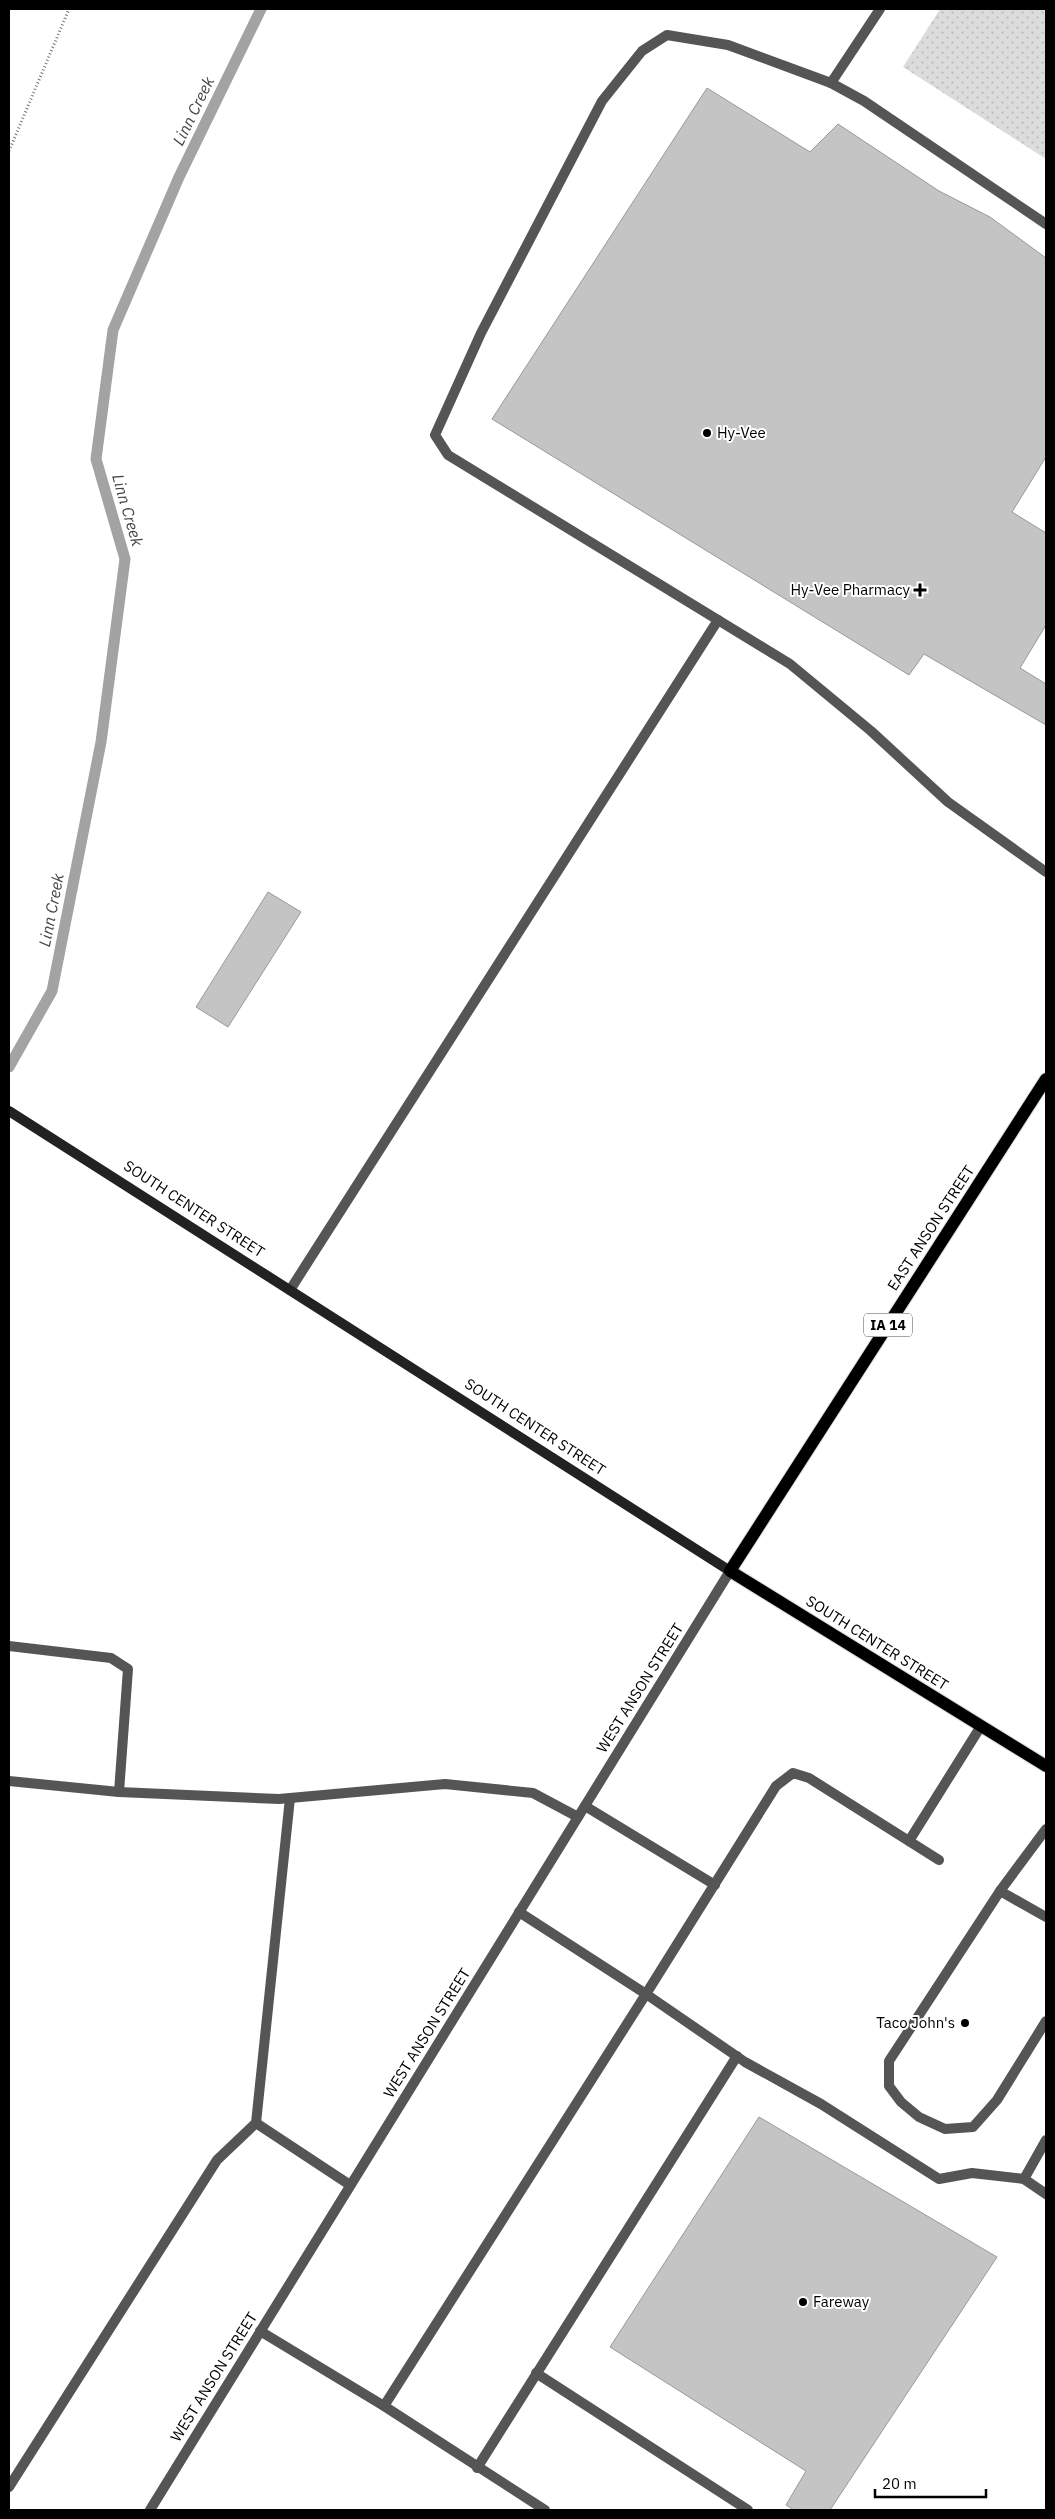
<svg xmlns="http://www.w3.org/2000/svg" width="1055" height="2519" font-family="'IBM Plex Sans',sans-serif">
<defs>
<pattern id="green-dots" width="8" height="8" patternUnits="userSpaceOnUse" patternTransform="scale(1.25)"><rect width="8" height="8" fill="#dcdcdc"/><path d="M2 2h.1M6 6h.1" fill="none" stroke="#bbb" stroke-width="1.8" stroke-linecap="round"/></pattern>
</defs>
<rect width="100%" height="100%" fill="#fff"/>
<polygon fill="url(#green-dots)" points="940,9 1046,9 1046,159 903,67"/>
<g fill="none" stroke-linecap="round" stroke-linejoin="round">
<polyline stroke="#a3a3a3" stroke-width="11" points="9,1067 52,991 101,742 125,559 96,459 113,330 179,177 261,9"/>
</g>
<g fill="#c4c4c4" stroke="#999">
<polygon points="707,88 810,152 838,124 939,191 990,217 1046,258 1046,457 1012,512 1046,533 1046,625 1020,668 1046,684 1046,725 924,654 909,675 492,419"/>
<polygon points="268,892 301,912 228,1027 196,1007"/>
<polygon points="759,2117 997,2257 830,2510 794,2510 786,2505 806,2471 610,2347"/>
</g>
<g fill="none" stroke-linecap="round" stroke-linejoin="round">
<g stroke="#dbdbdb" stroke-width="14">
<polyline id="primary" points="1046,1079 730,1571 1046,1766"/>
</g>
<polyline stroke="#777" stroke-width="3" stroke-dasharray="1 2.5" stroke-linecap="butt" points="9,151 69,9"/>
<g stroke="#555" stroke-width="10">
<polyline points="880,9 831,83 864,101 1046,224"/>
<polyline points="831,83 728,45 667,35 642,51 602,101 481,333 435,435 448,455 790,664 871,731 948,802 1046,872"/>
<polyline points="290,1290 718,620"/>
<polyline points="9,1646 111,1658 128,1669 119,1792"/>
<polyline points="9,1781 119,1792 279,1799 445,1784 533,1793 578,1817"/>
<polyline points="585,1806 715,1885"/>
<polyline points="1046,1829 1000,1891 1046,1917"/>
<polyline points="909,1841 981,1726"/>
<polyline points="939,1860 809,1778 793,1773 776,1786 646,1994 745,2062 821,2104 939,2179 972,2173 1024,2179"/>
<polyline points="1000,1891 889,2061 889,2086 901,2102 919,2117 945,2129 973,2127 997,2100 1046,2021"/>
<polyline points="256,2123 350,2185"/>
<polyline points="1046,2140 1024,2179 1046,2194"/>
<polyline points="260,2331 384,2406 646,1994 519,1912"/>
<polyline points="536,2373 748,2510"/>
<polyline points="384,2406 545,2510"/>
<polyline points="477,2468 737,2056"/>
<polyline points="9,2487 217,2160 256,2123 290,1798"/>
</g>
<polyline stroke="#555" stroke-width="10" points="150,2510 730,1571"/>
<polyline stroke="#222" stroke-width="10" points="9,1111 730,1571"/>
<use href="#primary" stroke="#000" stroke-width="12"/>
</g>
<g fill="#000" stroke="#fff" stroke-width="2">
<circle cx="707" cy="433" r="5"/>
<path d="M917.5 582.5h5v5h5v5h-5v5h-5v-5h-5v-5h5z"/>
<circle cx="965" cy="2023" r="5"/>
<circle cx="803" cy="2302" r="5"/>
</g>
<g text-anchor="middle" stroke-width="4" stroke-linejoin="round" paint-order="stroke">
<rect fill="#fff" stroke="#4c4c4c" stroke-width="1" x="864" y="1313.5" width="48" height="23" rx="4"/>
<g font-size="14" font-weight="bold" fill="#000">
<text x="888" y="1330">IA 14</text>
</g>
<g font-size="15" fill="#000" stroke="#fff" text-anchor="start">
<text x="717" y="438">Hy-Vee</text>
<text x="910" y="595" text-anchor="end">Hy-Vee Pharmacy</text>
<text x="955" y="2028" text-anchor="end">Taco John's</text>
<text x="813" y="2307">Fareway</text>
</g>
<g font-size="15" fill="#000" stroke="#fff">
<text transform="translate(194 1209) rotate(33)" y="5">SOUTH CENTER STREET</text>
<text transform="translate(931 1228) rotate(-57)" y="5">EAST ANSON STREET</text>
<text transform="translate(535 1427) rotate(33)" y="5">SOUTH CENTER STREET</text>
<text transform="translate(877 1643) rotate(32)" y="5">SOUTH CENTER STREET</text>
<text transform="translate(640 1688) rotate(-58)" y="5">WEST ANSON STREET</text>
<text transform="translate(427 2033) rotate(-58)" y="5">WEST ANSON STREET</text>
<text transform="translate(214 2377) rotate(-58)" y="5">WEST ANSON STREET</text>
</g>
<g font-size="16" font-style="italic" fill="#444" stroke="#fff">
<text transform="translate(193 111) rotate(-64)" y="6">Linn Creek</text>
<text transform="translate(128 510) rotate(74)" y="6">Linn Creek</text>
<text transform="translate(51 910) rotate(-79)" y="6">Linn Creek</text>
</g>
</g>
<rect width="1055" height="2519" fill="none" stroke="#000000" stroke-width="20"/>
<path d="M875 2489v8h111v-8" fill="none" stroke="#000000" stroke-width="2.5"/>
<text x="882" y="2489" font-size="15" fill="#000000" stroke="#ffffff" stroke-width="4" paint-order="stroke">20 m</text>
</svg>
